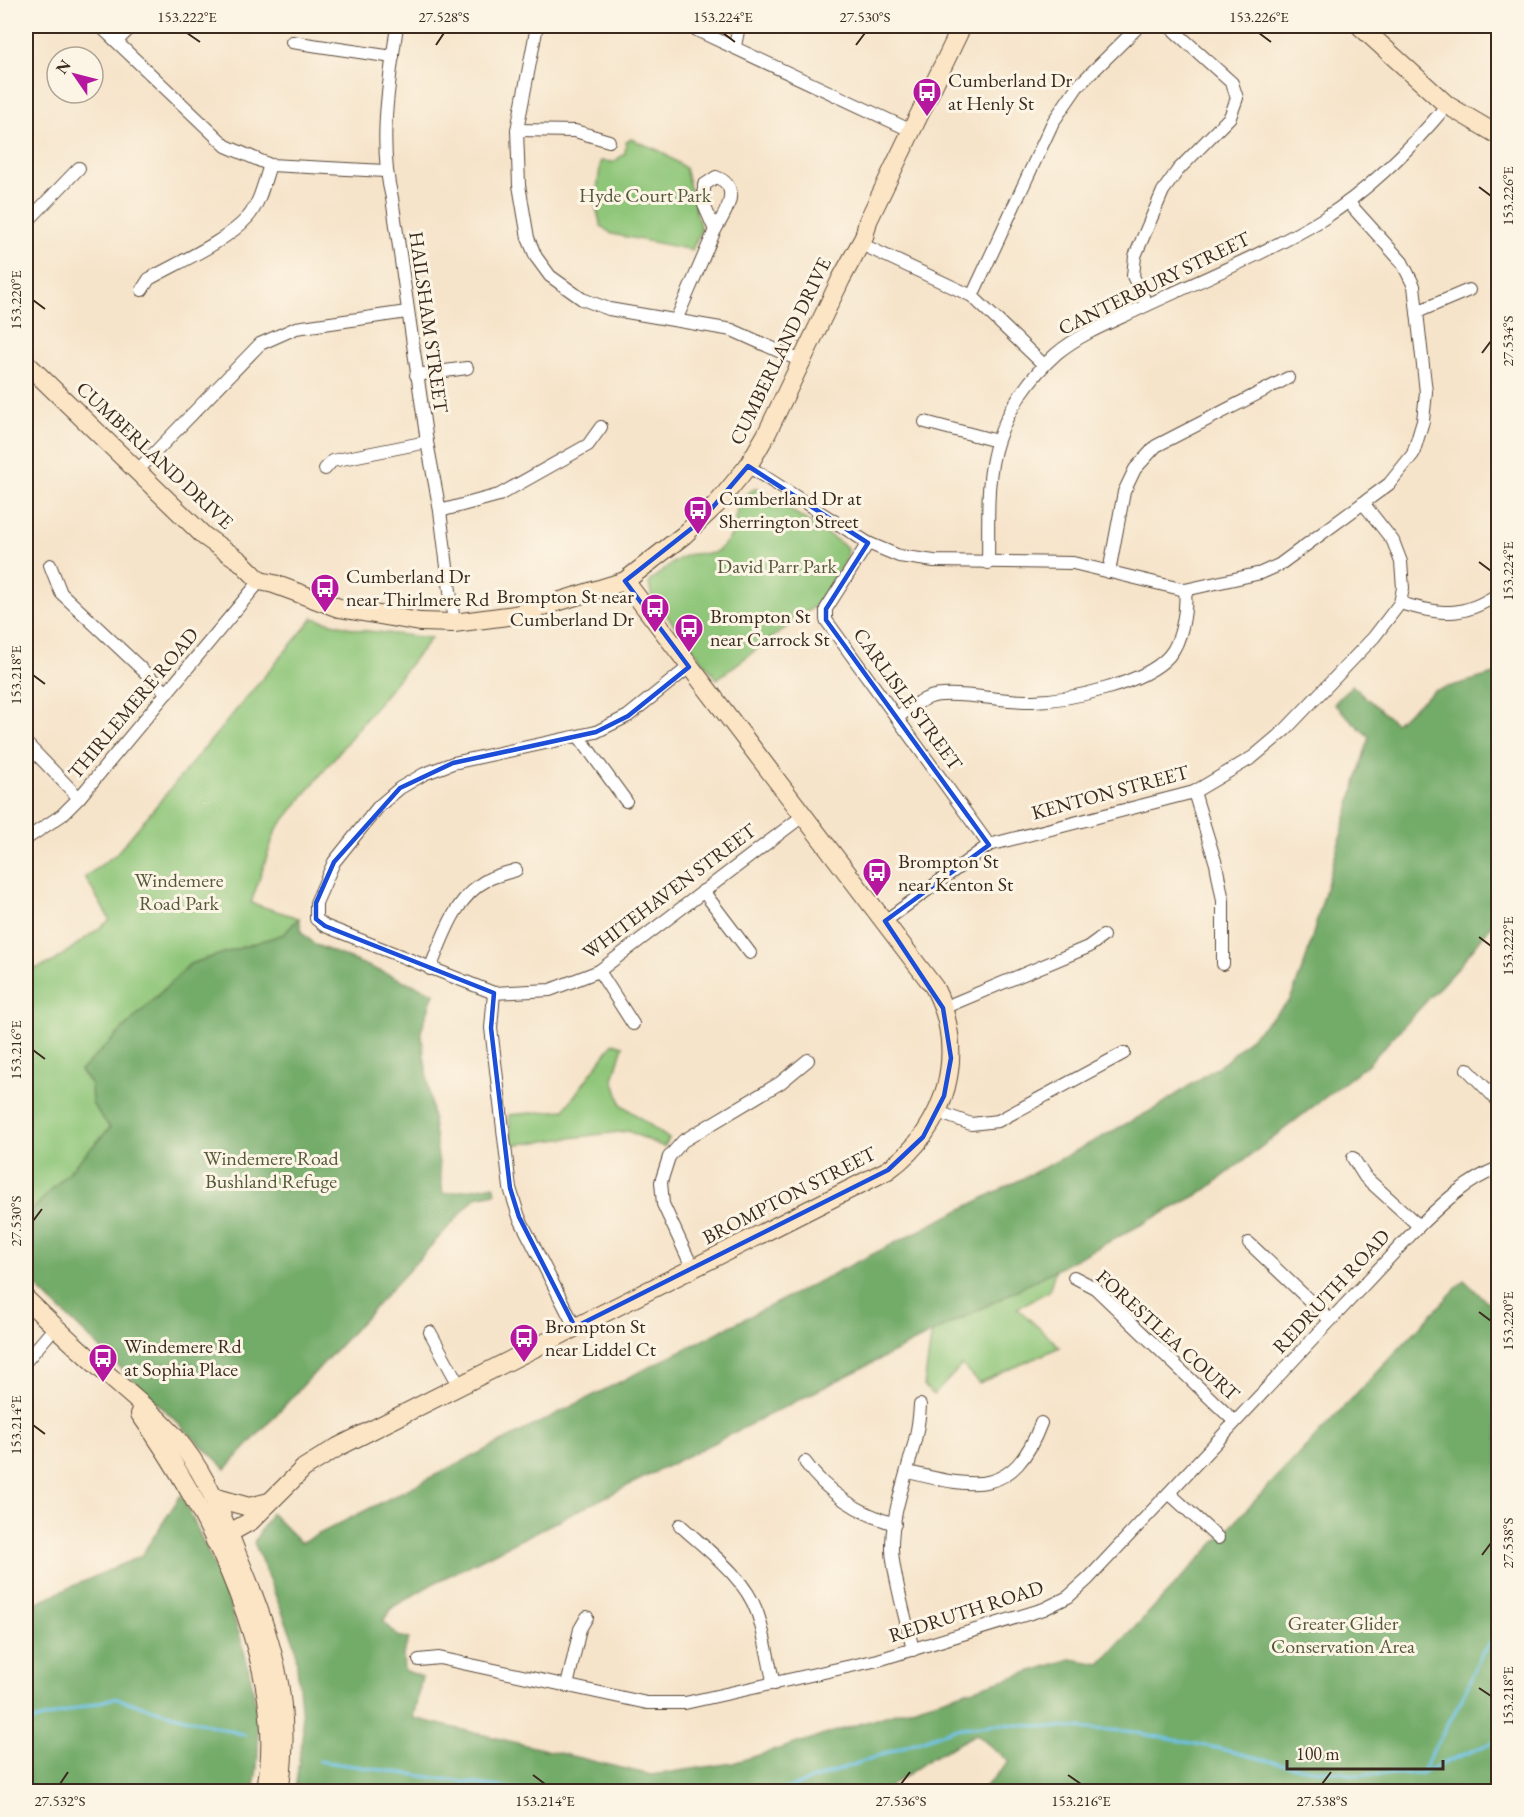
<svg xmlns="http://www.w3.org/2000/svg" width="1524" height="1817" font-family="'EB Garamond',serif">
<rect width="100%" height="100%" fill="#fcf5e5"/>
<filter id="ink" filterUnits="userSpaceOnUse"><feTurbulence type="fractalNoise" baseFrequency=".0167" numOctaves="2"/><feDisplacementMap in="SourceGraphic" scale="12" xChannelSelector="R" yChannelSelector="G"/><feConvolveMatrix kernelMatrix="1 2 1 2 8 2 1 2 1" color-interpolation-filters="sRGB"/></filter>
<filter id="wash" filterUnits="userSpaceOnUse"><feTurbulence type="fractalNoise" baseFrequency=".008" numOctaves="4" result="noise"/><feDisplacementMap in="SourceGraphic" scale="24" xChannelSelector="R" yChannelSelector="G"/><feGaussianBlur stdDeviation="1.35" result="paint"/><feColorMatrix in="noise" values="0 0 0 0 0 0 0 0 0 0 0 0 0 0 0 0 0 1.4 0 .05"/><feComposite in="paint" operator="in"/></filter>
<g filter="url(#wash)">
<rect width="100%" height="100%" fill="#f6e4ca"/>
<g fill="#8fc679" stroke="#65784c" stroke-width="1.5">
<polygon points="631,139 660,151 685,168 701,230 692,250 612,234 601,226 595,204 601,161 614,162 625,153 626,142"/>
<path d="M 757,488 L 844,545 L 847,548 L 846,560 L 816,605 L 717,679 L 652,597 L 649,584 L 652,579 C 662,572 675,559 687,555 C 707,549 710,563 729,539 C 741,523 727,501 757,488 Z"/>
<polygon points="313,618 359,630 431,638 276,830 251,903 299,918 284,934 190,964 80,1071 91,1084 92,1103 110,1128 26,1217 26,972 53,962 110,920 85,877 116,854"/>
<polygon points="613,1043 623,1046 613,1079 621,1104 669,1139 664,1147 628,1131 512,1145 509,1115 564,1110"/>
<polygon points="1056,1268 1049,1291 1017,1308 1060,1347 979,1383 962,1365 934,1395 924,1386 932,1331 1004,1297"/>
</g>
<g fill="#73ab69" stroke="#576a44" stroke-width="1.5">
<polygon points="1498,673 1498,917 1460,965 1368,1064 1203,1192 1004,1297 434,1583 393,1607 383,1621 398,1636 409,1639 403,1654 404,1670 422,1677 413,1718 651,1775 733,1763 1071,1659 1100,1664 1464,1280 1498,1312 1498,1791 981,1791 1009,1762 976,1734 933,1757 883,1791 295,1791 303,1730 295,1644 254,1542 271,1513 301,1543 1053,1163 1156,1108 1226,1061 1290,1000 1305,962 1369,737 1334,704 1352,685 1395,723 1434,691"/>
<polygon points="299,918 302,933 316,945 434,993 421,1031 443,1194 494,1185 496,1193 476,1197 226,1469 26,1277 26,1217 110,1128 92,1103 91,1084 80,1071 190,964 284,934"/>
<path d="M 181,1495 C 222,1577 275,1698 253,1791 L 26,1791 L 26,1607 L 141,1556 Z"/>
</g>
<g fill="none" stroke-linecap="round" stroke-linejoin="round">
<g stroke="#6ec3eb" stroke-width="3">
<polyline points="26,1723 114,1698 245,1735"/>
<polyline points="319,1761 533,1792"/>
<polyline points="1421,1773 1462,1699 1482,1653 1498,1633"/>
<polyline points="777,1792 954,1729 998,1724 1127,1731 1217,1748 1290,1766 1358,1775 1421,1773 1498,1740"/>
</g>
</g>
</g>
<g filter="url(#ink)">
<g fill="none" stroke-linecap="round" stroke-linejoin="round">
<g stroke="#574638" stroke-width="14">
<g id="street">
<polyline points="100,26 226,146 270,165 385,171"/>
<path d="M 397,26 C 389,82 378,143 392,198 L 427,442 L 440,511 L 454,623"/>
<polyline points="537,26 517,130 519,185 528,238 536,257 550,276 582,299 609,309 732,330 801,361"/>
<polyline points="688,26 912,131"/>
<polyline points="117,41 132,26"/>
<polyline points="292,42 393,57"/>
<polyline points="735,46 739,26"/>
<polyline points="517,130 575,131 609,141"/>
<path d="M 716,177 C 743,187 725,214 715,230 L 704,205 L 704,185 Z"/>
<polyline points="26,223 79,168"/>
<polyline points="861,244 972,296 1044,365"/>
<path d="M 142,290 L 149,279 C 179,262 226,242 248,217 C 260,203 264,182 270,165"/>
<polyline points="972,296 1053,122 1077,87 1139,26"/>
<polyline points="1147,305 1133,276 1135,256 1163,191 1178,170 1230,117 1237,98 1232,83 1169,26"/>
<polyline points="1417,312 1469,290"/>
<polyline points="677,318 715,230"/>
<polyline points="416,375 467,368"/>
<polyline points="925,422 997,441"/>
<polyline points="748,466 868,543 899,556 934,561 1073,563 1185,590 1261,573 1279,565 1389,484 1413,454 1423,421 1426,392 1414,286 1402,262 1348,202"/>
<polyline points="325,469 332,461 427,442"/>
<polyline points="136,472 260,344 296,328 407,312"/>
<polyline points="440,511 499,495 588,445 601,427"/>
<polyline points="868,543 826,609 826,620 989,845"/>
<path d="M 988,563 C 989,523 985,478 998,440 C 1009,408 1030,377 1056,354 C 1081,333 1114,321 1143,307 C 1203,279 1267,253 1323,219 C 1369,190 1412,147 1447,105"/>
<polyline points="50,565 61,593 167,693"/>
<polyline points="1109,572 1124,492 1135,469 1156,446 1288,378"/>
<path d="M 1400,603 C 1440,615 1463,618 1498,594"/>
<polyline points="689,667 628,716 596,732 453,763 424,774 400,788 379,806 334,862 316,903 316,919 325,926 494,993 550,990 599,971 804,815"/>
<path d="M 898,717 C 911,708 925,695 942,695 C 972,693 1003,702 1033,701 C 1070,700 1144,684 1169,656 C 1182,641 1187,609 1185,590"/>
<polyline points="580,738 626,801"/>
<polyline points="26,743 79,798"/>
<polyline points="1194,792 1216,864 1223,901 1223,964"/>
<polyline points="26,839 62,815 79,798 260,581"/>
<polyline points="703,891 750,953"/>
<polyline points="885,921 989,845 1194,792 1253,757 1285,730 1374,637 1400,603 1403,588 1401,562 1393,541 1363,503"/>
<path d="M 430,969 C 443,937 455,896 489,879 C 497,875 507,873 516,870"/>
<polyline points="599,971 633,1024"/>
<polyline points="494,993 491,1028 510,1188 519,1217 575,1327"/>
<polyline points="943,1008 1088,947 1103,936"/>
<polyline points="1467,1069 1498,1101"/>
<polyline points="938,1112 971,1124 998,1121 1124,1053"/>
<polyline points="1353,1158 1365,1177 1419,1226"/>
<polyline points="1249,1243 1330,1320"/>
<polyline points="693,1269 663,1204 661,1182 669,1157 683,1141 780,1083 808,1060"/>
<polyline points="1074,1277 1095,1288 1235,1422"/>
<polyline points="430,1332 459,1385"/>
<polyline points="26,1361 55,1327"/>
<path d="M 805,1462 C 826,1492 860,1514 895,1524"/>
<path d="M 908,1472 C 974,1488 1013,1498 1041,1423"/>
<polyline points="1169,1493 1218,1538"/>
<path d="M 680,1525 C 707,1550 744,1576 757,1612 C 765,1634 768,1661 774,1684"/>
<path d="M 913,1650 C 907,1623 893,1576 892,1550 C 891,1501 918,1454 920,1405"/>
<path d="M 419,1660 L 439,1658 L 647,1703 L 685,1703 L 878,1660 L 1044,1609 L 1068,1597 L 1088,1579 L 1419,1226 C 1444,1202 1466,1181 1498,1168"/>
<polyline points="567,1686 580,1629 587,1617"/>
</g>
</g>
<g stroke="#574638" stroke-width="20">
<g id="secondary">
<polyline points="1360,26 1447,105 1498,135"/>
<polyline points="26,363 204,536 240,561 260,581 274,584 339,608 420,622 454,623 515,615 625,581 684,535 716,505 748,466 766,435 841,279 864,237 868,221 962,26"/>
<path d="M 26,1299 C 55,1327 85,1355 116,1382 C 140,1403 165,1423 184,1448 C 208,1479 223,1518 237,1554 C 271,1637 294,1700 279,1792"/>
<path d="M 140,1414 C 208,1507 292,1674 265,1792"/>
<polyline points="213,1497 249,1507 269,1502"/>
<path d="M 215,1541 L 251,1521 L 304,1468 L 338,1447 L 888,1170 C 947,1128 968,1052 934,987 L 625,581"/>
</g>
</g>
<use href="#street" stroke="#fff" stroke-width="12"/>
<use href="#secondary" stroke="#fce5c4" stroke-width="18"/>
</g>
</g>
<path fill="none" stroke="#1d4ed8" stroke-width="4.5" stroke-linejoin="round" d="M 748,466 L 868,543 L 826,609 L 826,620 L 989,845 L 885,921 L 943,1008 L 951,1058 L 944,1096 L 923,1137 L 888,1170 L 575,1327 L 519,1217 L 510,1188 L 491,1028 L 494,993 L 325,926 L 316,919 L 316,903 L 334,862 L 400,788 L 453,763 L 596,732 L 628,716 L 689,667 L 625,581 L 701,521 Z"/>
<path fill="none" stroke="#3b2a1e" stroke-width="2" d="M 187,33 L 200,42M 723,33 L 735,42M 1259,33 L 1271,42M 436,45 L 444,33M 856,45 L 865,33M 1479,187 L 1491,196M 33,300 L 45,309M 1482,353 L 1491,341M 1479,562 L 1491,571M 33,675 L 45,684M 1479,937 L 1491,946M 33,1050 L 45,1059M 33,1221 L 42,1209M 1479,1312 L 1491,1321M 33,1425 L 45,1434M 1482,1555 L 1491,1543M 1479,1688 L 1491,1696M 533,1775 L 545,1784M 1068,1775 L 1081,1784M 60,1784 L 68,1772M 901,1784 L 910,1772M 1322,1784 L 1331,1772"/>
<defs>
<g id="bus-pin" transform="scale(1.5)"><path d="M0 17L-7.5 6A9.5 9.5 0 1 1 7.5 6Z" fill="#b5179e" stroke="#fcf5e5"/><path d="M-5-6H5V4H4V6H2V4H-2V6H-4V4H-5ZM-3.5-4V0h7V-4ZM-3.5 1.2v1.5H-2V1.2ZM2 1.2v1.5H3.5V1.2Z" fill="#fff"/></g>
</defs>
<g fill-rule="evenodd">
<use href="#bus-pin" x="927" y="92"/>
<use href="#bus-pin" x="698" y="510"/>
<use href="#bus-pin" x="325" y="588"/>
<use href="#bus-pin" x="655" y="608"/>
<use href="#bus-pin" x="689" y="628"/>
<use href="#bus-pin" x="877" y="872"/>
<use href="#bus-pin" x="524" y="1338"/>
<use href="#bus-pin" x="103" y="1358"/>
</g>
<g text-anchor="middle" stroke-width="6" stroke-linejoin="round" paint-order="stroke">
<g font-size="20" fill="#3b2a1e" stroke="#fcf5e5" text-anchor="start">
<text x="948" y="87">Cumberland Dr<tspan x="948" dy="23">at Henly St</tspan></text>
<text x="719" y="505">Cumberland Dr at<tspan x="719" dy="23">Sherrington Street</tspan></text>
<text x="346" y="583">Cumberland Dr<tspan x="346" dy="23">near Thirlmere Rd</tspan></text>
<text x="634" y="603" text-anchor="end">Brompton St near<tspan x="634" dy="23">Cumberland Dr</tspan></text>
<text x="710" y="623">Brompton St<tspan x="710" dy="23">near Carrock St</tspan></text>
<text x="898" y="868">Brompton St<tspan x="898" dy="23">near Kenton St</tspan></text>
<text x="545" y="1333">Brompton St<tspan x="545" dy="23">near Liddel Ct</tspan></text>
<text x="124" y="1353">Windemere Rd<tspan x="124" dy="23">at Sophia Place</tspan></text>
</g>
<g font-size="20" fill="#545939" stroke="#fcf5e5">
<text x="645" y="202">Hyde Court Park</text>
<text x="777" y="573">David Parr Park</text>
<text x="179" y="887">Windemere<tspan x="179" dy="23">Road Park</tspan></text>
<text x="271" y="1165">Windemere Road<tspan x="271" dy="23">Bushland Refuge</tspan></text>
<text x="1343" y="1630">Greater Glider<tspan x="1343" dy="23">Conservation Area</tspan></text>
</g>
<g font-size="20" fill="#3b2a1e" stroke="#fcf5e5">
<text transform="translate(1154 283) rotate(-26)" y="7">CANTERBURY STREET</text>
<text transform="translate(429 322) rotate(82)" y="7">HAILSHAM STREET</text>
<text transform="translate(780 351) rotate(-64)" y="7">CUMBERLAND DRIVE</text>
<text transform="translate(155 455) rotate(43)" y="7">CUMBERLAND DRIVE</text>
<text transform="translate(908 699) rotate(54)" y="7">CARLISLE STREET</text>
<text transform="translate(133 703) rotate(-50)" y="7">THIRLEMERE ROAD</text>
<text transform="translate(1110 792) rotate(-15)" y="7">KENTON STREET</text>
<text transform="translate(669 891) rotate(-37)" y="7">WHITEHAVEN STREET</text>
<text transform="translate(789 1195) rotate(-27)" y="7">BROMPTON STREET</text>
<text transform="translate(1331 1291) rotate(-47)" y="7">REDRUTH ROAD</text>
<text transform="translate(1168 1335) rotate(42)" y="7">FORESTLEA COURT</text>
<text transform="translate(966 1611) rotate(-18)" y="7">REDRUTH ROAD</text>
</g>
</g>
<rect width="1524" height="1817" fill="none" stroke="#fcf5e5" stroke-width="66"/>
<g transform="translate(75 75) rotate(305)"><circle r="28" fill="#fcf5e5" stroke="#afa495" stroke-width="1.5"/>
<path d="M0-4.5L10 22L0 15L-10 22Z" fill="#b5179e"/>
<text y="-9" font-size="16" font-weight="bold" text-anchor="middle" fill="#3b2a1e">N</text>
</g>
<path d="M1287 1760v9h156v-9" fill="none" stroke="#3b2a1e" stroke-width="3"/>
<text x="1296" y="1760" font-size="18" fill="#3b2a1e" stroke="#fcf5e5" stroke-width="4.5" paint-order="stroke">100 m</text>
<rect x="33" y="33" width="1458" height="1751" fill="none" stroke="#3b2a1e" stroke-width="2"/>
<g font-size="15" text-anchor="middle" fill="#3b2a1e">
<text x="187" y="22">153.222°E</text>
<text x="444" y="22">27.528°S</text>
<text x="723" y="22">153.224°E</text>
<text x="865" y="22">27.530°S</text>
<text x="1259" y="22">153.226°E</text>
<text transform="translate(1508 196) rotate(-90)" y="5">153.226°E</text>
<text transform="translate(16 300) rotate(-90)" y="5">153.220°E</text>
<text transform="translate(1508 341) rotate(-90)" y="5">27.534°S</text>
<text transform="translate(1508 571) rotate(-90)" y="5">153.224°E</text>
<text transform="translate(16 675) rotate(-90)" y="5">153.218°E</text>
<text transform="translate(1508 946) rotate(-90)" y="5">153.222°E</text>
<text transform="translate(16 1050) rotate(-90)" y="5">153.216°E</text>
<text transform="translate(16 1221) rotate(-90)" y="5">27.530°S</text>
<text transform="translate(1508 1321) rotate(-90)" y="5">153.220°E</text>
<text transform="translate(16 1425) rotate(-90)" y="5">153.214°E</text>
<text transform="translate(1508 1543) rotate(-90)" y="5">27.538°S</text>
<text transform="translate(1508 1696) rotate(-90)" y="5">153.218°E</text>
<text x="60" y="1806">27.532°S</text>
<text x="545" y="1806">153.214°E</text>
<text x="901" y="1806">27.536°S</text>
<text x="1081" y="1806">153.216°E</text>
<text x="1322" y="1806">27.538°S</text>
</g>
</svg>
